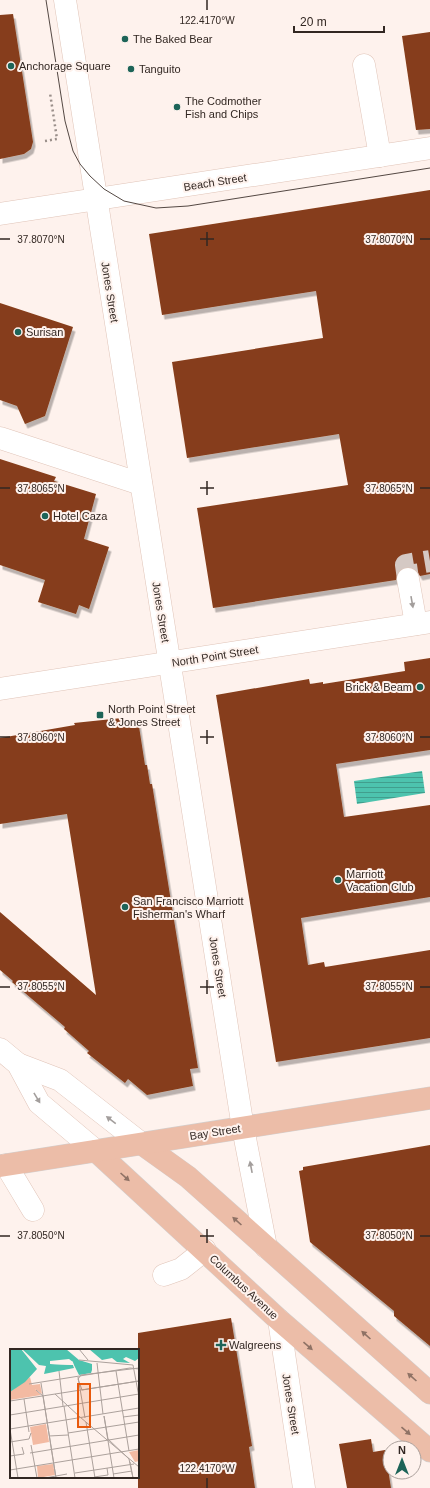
<svg xmlns="http://www.w3.org/2000/svg" width="430" height="1488" font-family="Arial,sans-serif">
<defs>
<pattern id="water-rules" width="6" height="5" patternUnits="userSpaceOnUse"><rect width="6" height="5" fill="#4dc3ae"/><path d="M0 2.5h6" fill="none" stroke="#419e8d"/></pattern>
<filter id="shadow"><feDropShadow dx="2.5" dy="4.5" stdDeviation="0" flood-color="#0004"/></filter>
</defs>
<rect width="100%" height="100%" fill="#fef2ed"/>
<polygon fill="url(#water-rules)" points="422,771 425,793 357,804 354,781"/>
<g fill="#863e1a" filter="url(#shadow)">
<polygon points="13,14 33,142 31,149 24,154 0,159 0,15"/>
<polygon points="430,32 430,129 416,130 402,36"/>
<polygon points="430,190 430,574 420,576 417,571 413,567 406,567 400,570 396,580 213,608 197,508 348,485 339,434 187,458 172,362 323,338 316,291 162,315 149,234"/>
<polygon points="0,303 73,327 45,416 25,424 17,406 0,400"/>
<polygon points="0,459 56,477 54,481 96,494 84,539 109,547 89,609 79,605 76,614 38,602 45,580 0,565"/>
<polygon points="430,658 430,750 336,764 344,817 430,805 430,897 301,918 308,965 324,962 325,967 430,950 430,1038 276,1062 216,695 309,679 310,684 323,682 323,684 405,671 404,662"/>
<polygon points="122,718 122,722 138,720 145,765 147,765 150,784 152,784 198,1068 190,1069 193,1086 147,1095 128,1079 125,1083 87,1053 89,1051 64,1029 65,1027 12,982 13,981 0,970 0,912 96,995 67,814 0,824 0,738 75,725 74,723"/>
<polygon points="430,1145 430,1346 394,1316 394,1311 310,1242 299,1171 303,1170 303,1167"/>
<polygon points="231,1318 252,1446 249,1447 255,1488 138,1488 138,1333"/>
<polygon points="371,1439 373,1452 385,1450 391,1488 347,1488 339,1444"/>
</g>
<g fill="none" stroke-linecap="round" stroke-linejoin="round">
<polyline stroke="#d5c9c4" stroke-width="22" stroke-dasharray="22 11" stroke-linecap="butt" points="408,579 406,565 430,561"/>
<g stroke="#e0c4b8" stroke-width="23">
<g id="minor">
<polyline points="65,0 243,1128 266,1247"/>
<polyline points="364,65 380,156"/>
<polyline points="0,214 430,148"/>
<polyline points="0,438 141,484"/>
<polyline points="408,579 416,624"/>
<polyline points="0,689 430,622"/>
<polyline points="0,1049 18,1064 39,1103 96,1151"/>
<polyline points="18,1064 60,1080 142,1144"/>
<polyline points="6,1165 33,1210"/>
<polyline points="164,1275 181,1269 205,1250"/>
<polyline points="279,1320 304,1488"/>
</g>
</g>
<g stroke="#d2cfce" stroke-width="23">
<g id="major">
<polyline points="142,1144 188,1177 430,1393"/>
<polyline points="96,1151 279,1320 430,1451"/>
<polyline points="0,1166 430,1098"/>
</g>
</g>
<polyline stroke="#9a8f8a" stroke-width="2.5" stroke-dasharray="2 3" stroke-linecap="butt" points="45,141 57,139 50,93"/>
<use href="#minor" stroke="#fff" stroke-width="22"/>
<use href="#major" stroke="#ecbda8" stroke-width="22"/>
<polyline stroke="#544843" stroke-width="1" points="46,0 65,121 73,151 80,164 90,176 104,189 124,201 156,208 188,206 430,168"/>
</g>
<defs><path id="oneway-solid" d="M-6-.8H1V-3.2L6.5 0L1 3.2V.8H-6Z"/></defs>
<g fill="#a39e9c">
<use href="#oneway-solid" transform="translate(412 602) rotate(80)"/>
<use href="#oneway-solid" transform="translate(37 1098) rotate(59)"/>
<use href="#oneway-solid" transform="translate(111 1120) rotate(-143)"/>
<use href="#oneway-solid" transform="translate(251 1167) rotate(-101)"/>
</g>
<g fill="#8f7265">
<use href="#oneway-solid" transform="translate(125 1177) rotate(42)"/>
<use href="#oneway-solid" transform="translate(237 1221) rotate(-138)"/>
<use href="#oneway-solid" transform="translate(366 1335) rotate(-138)"/>
<use href="#oneway-solid" transform="translate(308 1346) rotate(41)"/>
<use href="#oneway-solid" transform="translate(412 1377) rotate(-138)"/>
<use href="#oneway-solid" transform="translate(406 1431) rotate(41)"/>
</g>
<path fill="none" stroke="#322722" stroke-width="1.5" d="M 207,0 L 207,10M 207,232 L 207,246M 0,239 L 10,239M 200,239 L 214,239M 420,239 L 430,239M 207,481 L 207,495M 0,488 L 10,488M 200,488 L 214,488M 420,488 L 430,488M 207,730 L 207,744M 0,737 L 10,737M 200,737 L 214,737M 420,737 L 430,737M 207,980 L 207,994M 0,987 L 10,987M 200,987 L 214,987M 420,987 L 430,987M 207,1229 L 207,1243M 0,1236 L 10,1236M 200,1236 L 214,1236M 420,1236 L 430,1236M 207,1478 L 207,1488"/>
<g fill="#1d6458" stroke="#fef2ed" stroke-width="1.5">
<circle cx="125" cy="39" r="4"/>
<circle cx="11" cy="66" r="4"/>
<circle cx="131" cy="69" r="4"/>
<circle cx="177" cy="107" r="4"/>
<circle cx="18" cy="332" r="4"/>
<circle cx="45" cy="516" r="4"/>
<circle cx="420" cy="687" r="4"/>
<rect x="96" y="711" width="8" height="8" rx="2"/>
<circle cx="338" cy="880" r="4"/>
<circle cx="125" cy="907" r="4"/>
<path d="M219 1339h4v4h4v4h-4v4h-4v-4h-4v-4h4z"/>
</g>
<g text-anchor="middle" stroke-width="4" stroke-linejoin="round" paint-order="stroke">
<g font-size="11" fill="#322722" stroke="#fef2ed" text-anchor="start">
<text x="133" y="43">The Baked Bear</text>
<text x="19" y="70">Anchorage Square</text>
<text x="139" y="73">Tanguito</text>
<text x="185" y="105">The Codmother<tspan x="185" dy="13">Fish and Chips</tspan></text>
<text x="26" y="336">Surisan</text>
<text x="53" y="520">Hotel Caza</text>
<text x="412" y="691" text-anchor="end">Brick &amp; Beam</text>
<text x="108" y="713">North Point Street<tspan x="108" dy="13">&amp; Jones Street</tspan></text>
<text x="346" y="878">Marriott<tspan x="346" dy="13">Vacation Club</tspan></text>
<text x="133" y="905">San Francisco Marriott<tspan x="133" dy="13">Fisherman's Wharf</tspan></text>
<text x="229" y="1349">Walgreens</text>
</g>
<g font-size="11" fill="#322722" stroke="#fef2ed">
<text transform="translate(215 182) rotate(-9)" y="4">Beach Street</text>
<text transform="translate(110 292) rotate(81)" y="4">Jones Street</text>
<text transform="translate(161 612) rotate(81)" y="4">Jones Street</text>
<text transform="translate(215 656) rotate(-9)" y="4">North Point Street</text>
<text transform="translate(218 967) rotate(81)" y="4">Jones Street</text>
<text transform="translate(215 1132) rotate(-9)" y="4">Bay Street</text>
<text transform="translate(244 1287) rotate(43)" y="4">Columbus Avenue</text>
<text transform="translate(291 1404) rotate(81)" y="4">Jones Street</text>
</g>
</g>
<g transform="translate(10 1349)">
<rect width="129" height="129" fill="#fef2ed"/>
<path d="M 20,28 L 22,36 L 30,35 L 32,45 L 25,40 L 31,46 L 0,51 L 0,43 ZM 36,75 L 39,93 L 23,96 L 20,78 ZM 129,101 L 129,112 L 125,113 L 119,103 ZM 43,115 L 45,126 L 28,129 L 27,117 Z" fill="#f3baa2"/>
<path d="M 0,0 L 11,0 L 27,20 L 15,33 L 0,43 ZM 12,0 L 56,0 L 69,11 L 82,15 L 82,21 L 81,24 L 69,26 L 62,12 L 41,12 L 40,15 L 63,16 L 64,19 L 34,25 L 36,17 L 29,16 ZM 79,0 L 129,0 L 129,9 L 125,12 L 116,8 L 113,10 L 120,14 L 107,13 L 102,9 L 92,11 Z" fill="#4dc3ae"/>
<path d="M 59,10 L 63,13 L 64,18 L 63,16 L 40,15 L 40,12 Z" fill="#fef2ed"/>
<path fill="none" stroke="#aca19c" stroke-width="1" d="M 69,0 L 78,11M 69,11 L 123,16 L 129,48M 87,14 L 93,65M 129,19 L 71,26 L 68,30 L 72,41 L 129,32M 49,22 L 53,57M 106,22 L 119,102M 68,28 L 75,69M 31,34 L 46,129M 19,35 L 120,19 L 129,20M 26,41 L 33,47 L 46,129M 45,45 L 70,68M 14,50 L 19,83M 0,52 L 129,32M 54,57 L 65,129M 0,66 L 129,45M 94,67 L 104,129M 94,67 L 98,90 L 119,110 L 123,129M 70,68 L 129,118M 113,68 L 129,66M 76,73 L 85,129M 0,80 L 8,129M 0,80 L 129,59M 58,84 L 129,73M 39,87 L 58,86M 0,93 L 19,90 L 21,84M 21,96 L 27,129M 20,104 L 129,86M 0,107 L 14,105 L 12,98M 120,113 L 123,129M 0,121 L 129,100M 65,124 L 124,115M 103,125 L 122,122M 84,128 L 98,126 L 97,119M 35,129 L 57,125"/>
<path fill="#e8590c" fill-opacity="0.15" stroke="#e8590c" stroke-width="2" d="M 68,35 L 80,35 L 80,78 L 68,78 Z"/>
<rect width="129" height="129" fill="none" stroke="#322722" stroke-width="2"/>
</g>
<g font-size="10" text-anchor="middle" fill="#322722" stroke="#fef2ed" stroke-width="4" stroke-linejoin="round" paint-order="stroke">
<text x="207" y="24">122.4170°W</text>
<text x="41" y="243">37.8070°N</text>
<text x="389" y="243">37.8070°N</text>
<text x="41" y="492">37.8065°N</text>
<text x="389" y="492">37.8065°N</text>
<text x="41" y="741">37.8060°N</text>
<text x="389" y="741">37.8060°N</text>
<text x="41" y="990">37.8055°N</text>
<text x="389" y="990">37.8055°N</text>
<text x="41" y="1239">37.8050°N</text>
<text x="389" y="1239">37.8050°N</text>
<text x="207" y="1472">122.4170°W</text>
</g>
<g transform="translate(402 1460)"><circle r="19" fill="#fef2ed" stroke="#aca19c"/>
<path d="M0-3L7 15L0 10L-7 15Z" fill="#1d6458"/>
<text y="-6" font-size="11" font-weight="bold" text-anchor="middle" fill="#322722">N</text>
</g>
<path d="M294 26v6h90v-6" fill="none" stroke="#322722" stroke-width="2"/>
<text x="300" y="26" font-size="12" fill="#322722" stroke="#fef2ed" stroke-width="3" paint-order="stroke">20 m</text>
</svg>
